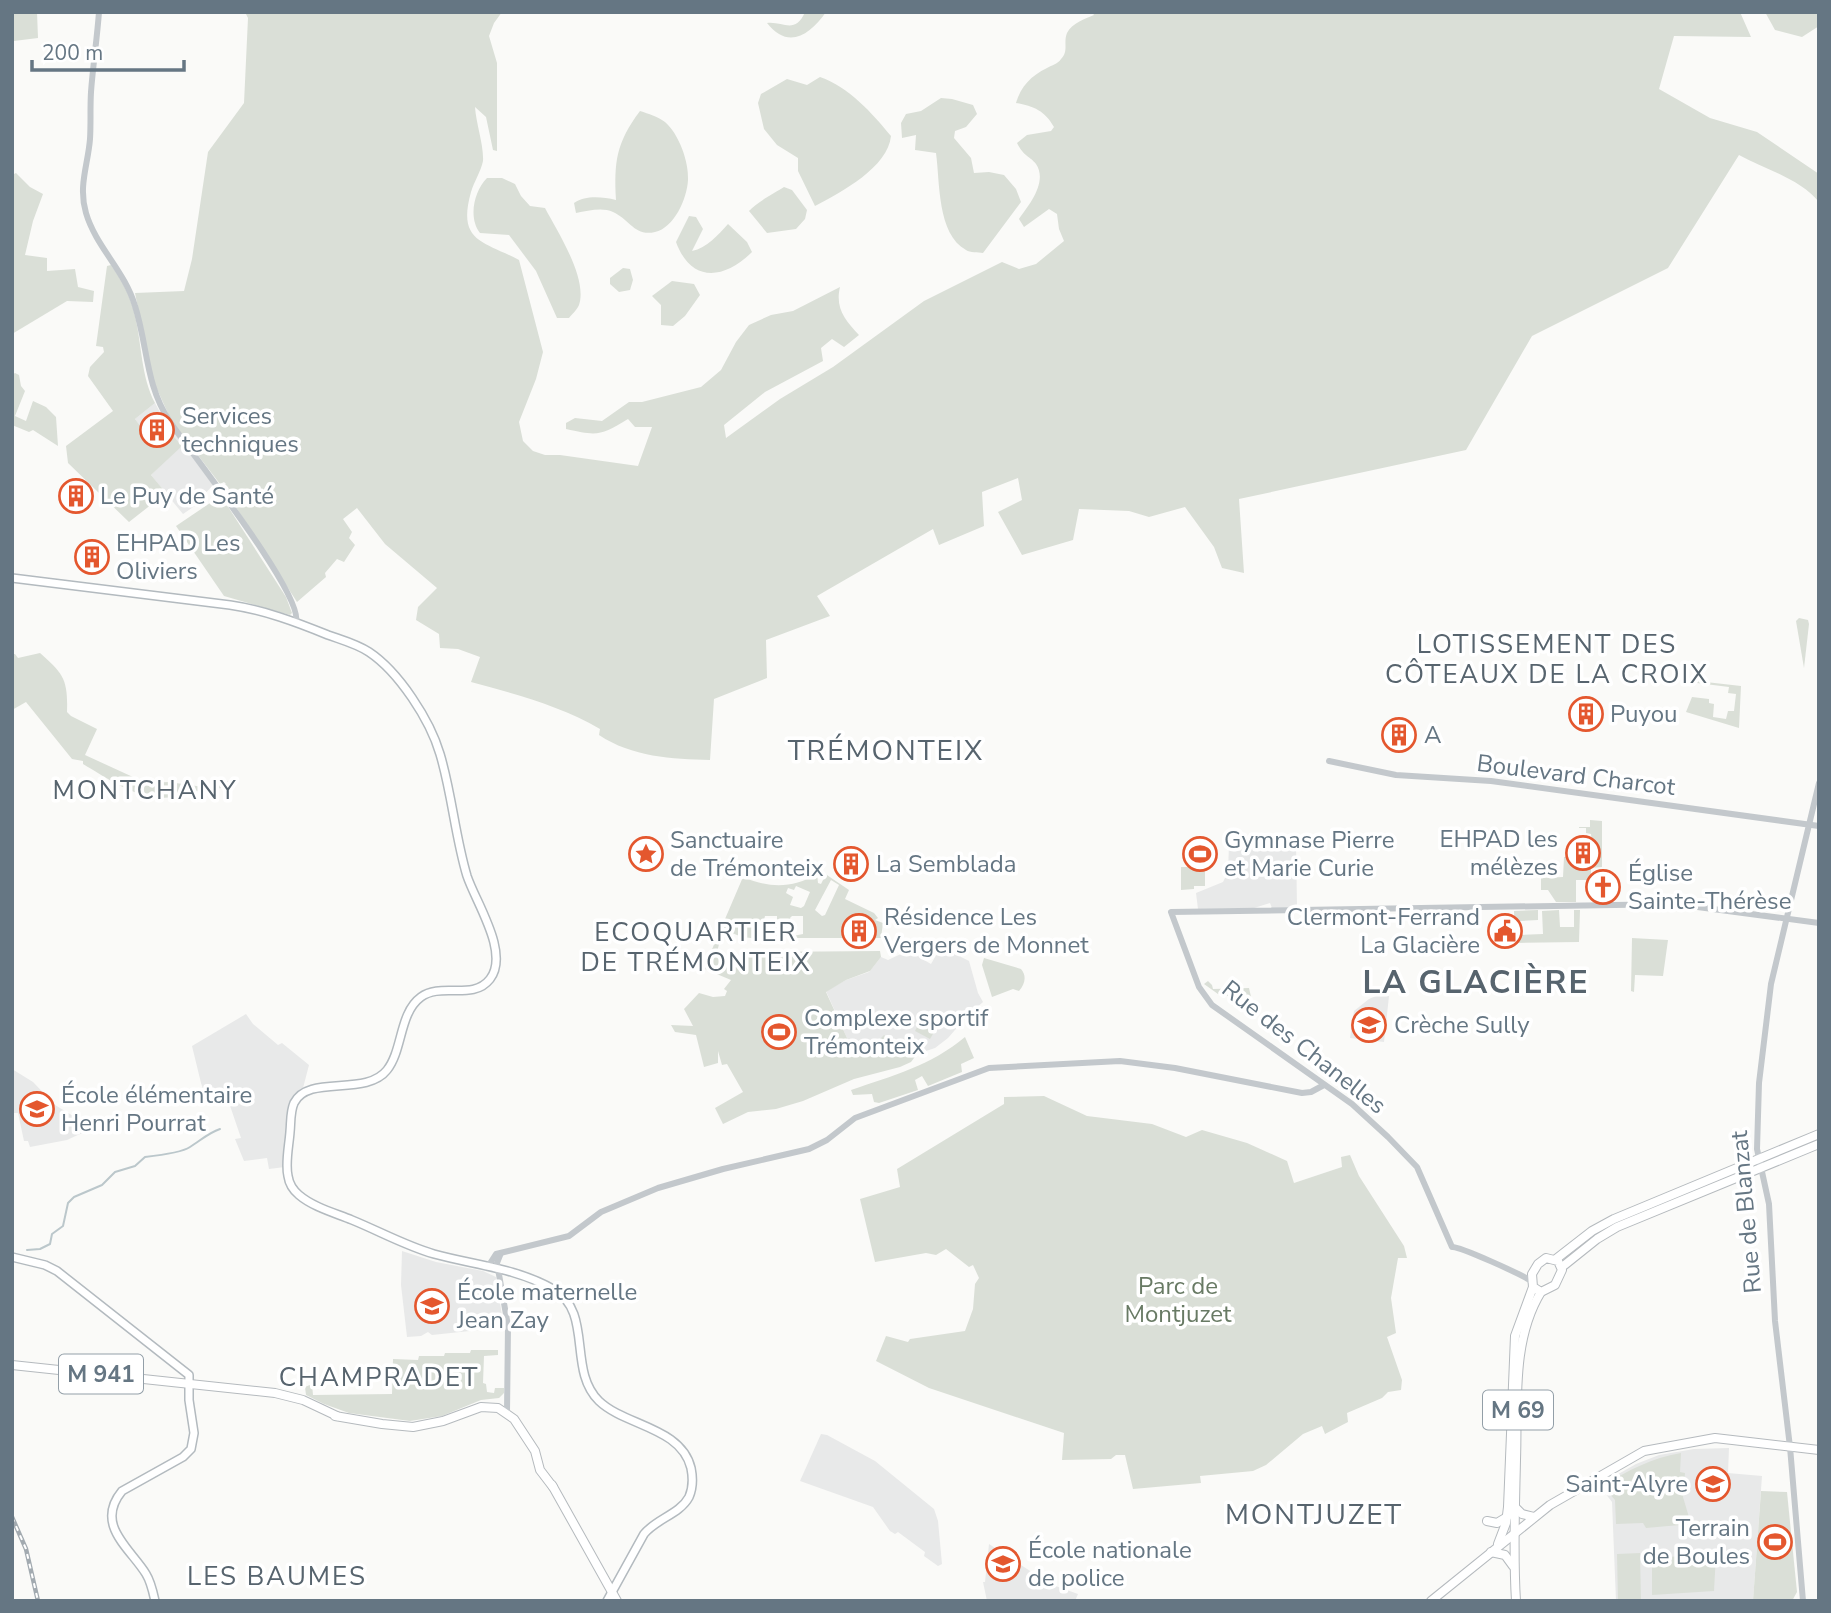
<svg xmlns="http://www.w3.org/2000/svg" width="1831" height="1613" font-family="'Nunito Sans',sans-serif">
<rect width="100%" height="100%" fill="#fafaf8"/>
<g fill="#e8e9e9">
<polygon points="155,403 163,418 213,485 203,496 205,499 183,514 151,475 181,446 157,449 135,419"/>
<polygon points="1296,842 1297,907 1272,908 1270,903 1254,908 1198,909 1196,893 1223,882 1228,872 1229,844 1256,843 1258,853 1258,843"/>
<polygon points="938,952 961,954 961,957 969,961 978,993 983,1002 968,1015 948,1038 935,1048 917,1054 885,1035 874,1046 853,1047 847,1038 826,991 846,980 869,972 881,957 888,960 903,953 922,954 925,955 924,960 931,964"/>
<polygon points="1376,996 1389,996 1384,1042 1350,1038 1354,1011 1369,999"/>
<polygon points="246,1014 253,1024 278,1045 282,1043 309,1065 303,1088 294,1095 288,1105 285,1167 269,1169 267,1158 244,1161 235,1139 241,1138 226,1094 203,1089 201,1083 192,1046"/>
<polygon points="12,1069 33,1082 55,1105 93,1128 67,1140 30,1147 28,1141 24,1141 18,1113 14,1113"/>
<polygon points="402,1251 436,1262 483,1271 496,1277 503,1322 498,1328 432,1335 428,1332 421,1336 407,1337 401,1285"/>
<polygon points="821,1434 827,1435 875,1461 934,1509 938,1521 942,1564 938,1566 924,1556 925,1552 898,1532 895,1534 890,1531 873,1507 800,1481"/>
<polygon points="1729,1448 1728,1473 1762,1476 1753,1601 1616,1601 1612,1502 1599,1485 1636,1464 1659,1455 1694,1449"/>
<polygon points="989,1544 1050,1584 1078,1594 1075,1601 987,1601 983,1582 985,1582"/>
</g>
<g fill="#dadfd7" fill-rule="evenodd">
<polygon points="12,12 37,12 38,38 14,41 12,39"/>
<path d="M 245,12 L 502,12 L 494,23 L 489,36 L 497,63 L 497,151 L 493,150 L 486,117 L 475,107 C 476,123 484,146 483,161 C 481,171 474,182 471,192 C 457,242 483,241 519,260 L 543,352 L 536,379 L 519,422 L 523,441 L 533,451 L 545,455 L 560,455 L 638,466 L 652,427 L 635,427 L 628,419 C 601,436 597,436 566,429 L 566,423 L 575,418 L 602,421 L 629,402 L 642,402 L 701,387 L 721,370 L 736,342 L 749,325 L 771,315 L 793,311 L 840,287 C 835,308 845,320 859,335 L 844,347 L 832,339 L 821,348 L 823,361 L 765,392 L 724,425 L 726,438 L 780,399 L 833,367 L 924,301 L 1002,262 L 1019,269 L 1036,264 L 1064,241 L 1059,229 L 1057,214 L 1049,209 L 1024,227 L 1019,219 C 1029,205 1048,182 1036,164 C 1030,156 1024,157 1017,143 L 1027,135 L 1051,131 L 1054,127 C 1045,111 1034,106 1016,103 C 1021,86 1031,76 1047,68 C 1052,65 1058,64 1061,59 C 1069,51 1063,43 1067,33 C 1072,23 1085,19 1094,15 L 1092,12 L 1740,12 L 1751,37 L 1674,36 L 1659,89 L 1710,118 L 1757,132 L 1819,174 L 1819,202 C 1800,179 1765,169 1739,155 L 1668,268 L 1532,336 L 1466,450 L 1239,499 L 1244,573 L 1222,568 L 1214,547 L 1185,507 L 1149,517 L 1129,511 L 1079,509 L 1073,540 L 1022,555 L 998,512 L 1022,500 L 1018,478 L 982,492 L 984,526 L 939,545 L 933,529 L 817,596 L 830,616 L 766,640 L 767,678 L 714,699 L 710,760 C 672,759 632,757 599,735 L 600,729 C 561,706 515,694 471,682 L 480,657 L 458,649 L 440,648 L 439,634 L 416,620 L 418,607 L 437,588 L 385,544 L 357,508 L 343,519 L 352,532 L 349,538 L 355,545 L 344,562 L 337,559 L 325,573 L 326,577 L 297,602 L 223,487 L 226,484 L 224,482 L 220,484 L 171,420 L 152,378 L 135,293 L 184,291 L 192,259 L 208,152 L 244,103 L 248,18 Z"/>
<path d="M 805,12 L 826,12 C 810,35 788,50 767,23 C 783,21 795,35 805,12 Z"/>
<polygon points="1765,12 1819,12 1819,26 1802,37 1775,30"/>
<path d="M 820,77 C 849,87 872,113 891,136 C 888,167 842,192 815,206 L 798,171 L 798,158 L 777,145 L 764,129 L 758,103 L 761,94 L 787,79 L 807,85 Z"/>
<path d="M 941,98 L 952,99 L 973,105 L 977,114 L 966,127 L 955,131 L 954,138 L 971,158 L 974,173 L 989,172 L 1004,175 L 1016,189 L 1021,202 L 983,253 C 978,252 970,253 966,250 C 937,234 940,182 936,153 L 915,150 L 916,135 L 902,138 L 901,123 L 906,114 L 921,111 Z"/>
<path d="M 640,111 C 649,114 657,116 665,122 C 679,134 689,162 688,180 C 687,199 674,228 655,232 C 635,237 629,219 613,212 C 602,207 588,211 576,213 L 574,203 C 586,195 602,197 616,200 C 614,162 616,143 640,111 Z"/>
<polygon points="16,173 30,187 43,194 33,221 25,255 47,258 47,271 75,269 78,287 94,291 93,302 67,301 12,334 12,175"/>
<path d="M 487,178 L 502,178 L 515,184 L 521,196 L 530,206 L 545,208 C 557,231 588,278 579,305 C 577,310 572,314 569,318 L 557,318 L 536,271 L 509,235 L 480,233 C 468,218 474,191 487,178 Z"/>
<path d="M 784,187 L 792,190 L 807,210 L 805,219 L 796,229 L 767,233 L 749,211 C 756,203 774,193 784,187 Z"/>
<path d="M 689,216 L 696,217 L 703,229 L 692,251 C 707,248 718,235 728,224 L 747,242 L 752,252 C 724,280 691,283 676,242 Z"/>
<path d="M 111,265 C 122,281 131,297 135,316 C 142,346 141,376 155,403 L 135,419 L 157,448 L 172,435 L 182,446 L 151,475 L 166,493 L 129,522 L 68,463 L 66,446 L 113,411 L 88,376 L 90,367 L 104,352 L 103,347 L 96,346 L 107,266 Z"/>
<polygon points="623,268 630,269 633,280 630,290 619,292 610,284 610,278"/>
<polygon points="672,281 694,284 700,295 685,316 673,326 661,325 661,305 652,296"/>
<polygon points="15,373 19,375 21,386 25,391 15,416 26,421 33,401 46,407 56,417 58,446 33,430 29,432 12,425 12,375"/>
<polygon points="213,501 225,502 286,597 292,613 290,615 224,596 176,526"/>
<polygon points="1799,618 1808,620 1809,624 1804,668 1796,621"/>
<path d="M 40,653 C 64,674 68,680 67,712 L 71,716 L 97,729 L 85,755 L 146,783 L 169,782 L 203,787 L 228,781 L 234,783 C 224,790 213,788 202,790 C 193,792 184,796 175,797 C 139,802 112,781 83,764 L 83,761 L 72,759 L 26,702 L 12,710 L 12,654 L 15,654 L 18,658 Z"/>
<polygon points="1697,681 1741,686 1739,728 1686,712 1692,697 1709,699 1709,703 1714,704 1713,717 1726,719 1728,711 1734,711 1736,694 1728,693 1729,687 1697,683"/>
<polygon points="1590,820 1602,821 1602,867 1591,868 1591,880 1576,880 1576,902 1556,902 1548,890 1541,890 1541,878 1563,877 1564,857 1581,856 1588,863 1598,854 1592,847 1591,834 1586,833 1586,828 1579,828 1579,827 1590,827"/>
<polygon points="1181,867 1205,867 1205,886 1194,886 1194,889 1181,890"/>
<path d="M 821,871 L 849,890 L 845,899 L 874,913 L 878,918 L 875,920 L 883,923 L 881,938 L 791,938 L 791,933 L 783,936 L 782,933 L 778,933 L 778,939 C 758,939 737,940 722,926 L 743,877 C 768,888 792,889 817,874 L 818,883 L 821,884 L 824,878 ZM 831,880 L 839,885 L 825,915 L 822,916 L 815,910 ZM 796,886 L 810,892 L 804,906 L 801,908 L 790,905 L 793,897 L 786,893 L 788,888 L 794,890 ZM 765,916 L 777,916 L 777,921 L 791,921 L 790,918 L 792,916 L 803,916 L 803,934 L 793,936 L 792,928 L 776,928 L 776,936 L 766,935 L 763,924 Z"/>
<polygon points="1538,910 1538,920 1520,921 1520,935 1543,934 1542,911 1559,910 1560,927 1574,927 1574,910 1580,910 1579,942 1515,943 1514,911"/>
<polygon points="1632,938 1668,940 1663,976 1635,975 1634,992 1631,991"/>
<polygon points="715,942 719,944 716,957 719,956 740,967 747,952 880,951 881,957 870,971 846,980 826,992 847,1038 853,1047 874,1045 884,1035 917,1054 911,1062 900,1067 854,1079 803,1101 776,1109 748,1112 723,1124 715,1108 743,1092 727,1064 722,1065 718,1051 718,1063 704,1067 696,1035 675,1032 671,1025 693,1026 684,1009 699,993 713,997 725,996 727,991 724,989 731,980 700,967 705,956 709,957"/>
<path d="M 984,958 L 1021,969 C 1027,976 1025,984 1019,991 L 1013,989 L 992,997 L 982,965 Z"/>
<polygon points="1208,981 1212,985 1213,989 1249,988 1252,1001 1218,994 1204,984"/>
<polygon points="925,1011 941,1020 930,1039 915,1031"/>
<path d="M 965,1037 L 974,1058 L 961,1064 L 962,1072 L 928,1086 L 922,1076 L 915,1080 L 918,1090 L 879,1103 L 874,1102 L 872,1094 L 853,1095 L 851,1090 C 892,1076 932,1065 965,1037 Z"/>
<polygon points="1044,1096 1087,1116 1152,1124 1186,1137 1202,1130 1247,1143 1287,1161 1294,1183 1342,1167 1341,1157 1350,1155 1359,1176 1404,1246 1407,1258 1398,1258 1391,1298 1396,1333 1387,1337 1402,1380 1401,1390 1388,1392 1382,1398 1347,1413 1348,1422 1325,1434 1322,1426 1303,1434 1266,1465 1253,1471 1200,1476 1201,1483 1133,1489 1125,1455 1116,1455 1111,1459 1062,1460 1064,1433 929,1388 876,1361 886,1336 908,1342 910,1339 965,1331 973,1309 975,1284 979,1278 973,1265 969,1267 946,1249 936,1255 926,1253 875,1262 860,1199 900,1187 897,1169 1004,1104 1004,1097"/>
<polygon points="471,1350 498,1350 498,1355 484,1356 483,1383 486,1384 487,1392 494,1393 495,1388 504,1388 504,1393 499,1398 481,1400 442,1416 410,1421 349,1413 324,1404 306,1395 305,1387 312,1384 313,1395 392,1394 393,1359 418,1360 419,1356 444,1356 445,1353 470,1353"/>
<path d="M 1681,1453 L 1680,1472 L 1685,1473 L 1683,1497 L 1691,1524 L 1646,1528 L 1643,1523 L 1616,1524 L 1615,1500 L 1603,1486 C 1629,1470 1651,1458 1681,1453 Z"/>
<polygon points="1761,1491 1787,1492 1797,1592 1792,1601 1753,1601"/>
<polygon points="1640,1553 1641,1601 1618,1601 1617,1554"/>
<polygon points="1716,1554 1714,1591 1652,1595 1652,1558"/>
</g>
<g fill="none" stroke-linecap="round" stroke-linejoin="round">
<path stroke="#bbc7cb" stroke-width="2" d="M 27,1250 L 40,1249 L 50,1244 L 52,1234 L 63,1226 L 68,1203 L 74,1197 L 102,1185 L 115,1172 L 135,1166 L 145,1157 C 154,1156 181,1153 190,1147 C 200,1141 208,1133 220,1129"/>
<g stroke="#b3babf" stroke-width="10">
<g id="secondary">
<path d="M 12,578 L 230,605 C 264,610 296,622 328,635 C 342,640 357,644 369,652 C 399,672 430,720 440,754 C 452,794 455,836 467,876 C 476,903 510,953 490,979 C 473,1001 441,982 421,997 C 399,1013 403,1050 387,1070 C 366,1097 308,1074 294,1103 C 290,1112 291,1123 290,1132 C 289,1146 285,1163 288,1176 C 289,1183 293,1190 299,1195 C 313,1207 335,1213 352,1220 C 379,1231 406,1246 434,1254 C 474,1265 516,1268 553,1289 C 594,1312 567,1370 599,1401 C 625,1426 681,1427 691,1468 C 693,1478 693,1488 689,1497 C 680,1514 656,1519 644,1534 L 607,1601"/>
<path d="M 12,1257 L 45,1265 L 57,1271 L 189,1375 L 189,1400 L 194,1433 L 191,1449 L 183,1457 L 122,1491 C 94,1525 131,1549 146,1574 C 151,1582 153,1592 155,1601"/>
</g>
</g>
<g stroke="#b5babe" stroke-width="10">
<g id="primary">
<polyline points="1556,1259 1592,1231 1614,1219 1819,1134"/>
<polyline points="1562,1267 1597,1239 1617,1227 1819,1144"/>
<polyline points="12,1365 275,1393 303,1400 337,1416"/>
<polyline points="335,1416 382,1424 413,1427 443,1421 481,1407 498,1408 514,1419 535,1451 540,1470 553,1487"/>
<polyline points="552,1485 617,1601"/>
<polyline points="1515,1507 1522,1514 1534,1517"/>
<polyline points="1487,1521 1497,1523 1507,1517"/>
<polyline points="1498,1544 1506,1523 1508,1507 1515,1336 1533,1287 1532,1274 1538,1264 1546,1258 1558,1261 1562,1270 1555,1285 1541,1292 1533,1287"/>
<polyline points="1491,1552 1505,1555 1513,1566"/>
<polyline points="1431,1601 1550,1505 1644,1451 1715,1438 1819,1450"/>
<path d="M 1516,1601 C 1513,1554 1515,1507 1516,1460 C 1518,1405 1511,1341 1541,1292"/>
</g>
</g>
<g stroke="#c3c8cc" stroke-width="6">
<path d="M 99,12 C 97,39 93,65 91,92 C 90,108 91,124 90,139 C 88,165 78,186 86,213 C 96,247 125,271 135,306 C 148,347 145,384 170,422 C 191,453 304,595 296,622"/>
<polyline points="1329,761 1396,775 1491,781 1819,826"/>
<polyline points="501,1253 497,1263 508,1326 507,1412"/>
<polyline points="489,1265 496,1254 569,1236 601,1212 658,1188 723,1169 809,1149 827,1140 855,1118 989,1068 1120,1061 1175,1068 1302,1093 1311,1092 1324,1085"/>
<path d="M 1531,1281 C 1523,1275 1459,1246 1452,1247 L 1417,1167 L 1388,1137 L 1352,1104 L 1212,1005 L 1199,987 L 1171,912 L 1675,904 L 1819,923"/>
<polyline points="1803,1601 1790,1447 1775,1321 1769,1204 1757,1149 1759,1083 1771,984 1819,783"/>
</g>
<use href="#secondary" stroke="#fff" stroke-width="7"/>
<use href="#primary" stroke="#fff" stroke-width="8"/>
<g stroke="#a2aab0" stroke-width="4.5">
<polyline id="rail" points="12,1517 26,1549 38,1601"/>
</g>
<use href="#rail" stroke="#fff" stroke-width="2" stroke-dasharray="5" stroke-linecap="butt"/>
</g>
<defs>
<g id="building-ring" transform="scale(1.75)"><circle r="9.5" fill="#fff" stroke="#e4572e" stroke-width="1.5"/><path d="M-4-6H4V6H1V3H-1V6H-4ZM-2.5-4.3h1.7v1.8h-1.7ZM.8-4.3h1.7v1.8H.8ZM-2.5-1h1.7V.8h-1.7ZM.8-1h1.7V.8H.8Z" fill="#e4572e"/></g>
<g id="sight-ring" transform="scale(1.75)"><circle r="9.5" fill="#fff" stroke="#e4572e" stroke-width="1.5"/><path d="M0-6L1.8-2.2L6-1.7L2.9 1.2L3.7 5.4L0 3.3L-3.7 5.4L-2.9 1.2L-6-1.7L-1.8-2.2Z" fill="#e4572e"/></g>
<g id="stadium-ring" transform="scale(1.75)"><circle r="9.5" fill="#fff" stroke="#e4572e" stroke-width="1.5"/><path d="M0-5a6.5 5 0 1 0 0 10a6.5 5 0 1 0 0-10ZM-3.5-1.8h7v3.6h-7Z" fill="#e4572e"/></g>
<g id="church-ring" transform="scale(1.75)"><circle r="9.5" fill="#fff" stroke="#e4572e" stroke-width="1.5"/><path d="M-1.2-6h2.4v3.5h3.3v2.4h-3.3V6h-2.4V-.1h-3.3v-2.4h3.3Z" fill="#e4572e"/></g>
<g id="civic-ring" transform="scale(1.75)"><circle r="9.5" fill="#fff" stroke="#e4572e" stroke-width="1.5"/><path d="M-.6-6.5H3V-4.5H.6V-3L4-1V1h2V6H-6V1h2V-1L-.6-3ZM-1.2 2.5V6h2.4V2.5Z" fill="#e4572e"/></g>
<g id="school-ring" transform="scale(1.75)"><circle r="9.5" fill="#fff" stroke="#e4572e" stroke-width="1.5"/><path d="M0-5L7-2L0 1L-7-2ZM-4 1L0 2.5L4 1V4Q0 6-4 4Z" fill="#e4572e"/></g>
<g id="university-ring" transform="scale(1.75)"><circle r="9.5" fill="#fff" stroke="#e4572e" stroke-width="1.5"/><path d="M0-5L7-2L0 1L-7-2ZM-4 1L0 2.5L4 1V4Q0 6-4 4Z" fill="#e4572e"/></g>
</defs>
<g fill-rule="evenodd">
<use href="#building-ring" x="157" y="430"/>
<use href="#building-ring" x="76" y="496"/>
<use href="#building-ring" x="92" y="557"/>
<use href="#building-ring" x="1586" y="714"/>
<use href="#building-ring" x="1399" y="735"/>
<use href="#building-ring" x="1583" y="853"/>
<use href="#sight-ring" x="646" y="854"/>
<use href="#stadium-ring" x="1200" y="854"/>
<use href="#building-ring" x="851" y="864"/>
<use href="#church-ring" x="1603" y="887"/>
<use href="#building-ring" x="859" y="931"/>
<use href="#civic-ring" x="1505" y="931"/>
<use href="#school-ring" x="1369" y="1025"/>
<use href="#stadium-ring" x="779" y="1032"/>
<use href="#school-ring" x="37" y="1109"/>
<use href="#school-ring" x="432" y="1306"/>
<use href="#school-ring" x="1713" y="1484"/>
<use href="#stadium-ring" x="1775" y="1542"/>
<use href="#university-ring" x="1003" y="1564"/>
</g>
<g text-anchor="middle" stroke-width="7" stroke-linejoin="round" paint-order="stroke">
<g fill="#fff" stroke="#939fa8" stroke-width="2">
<rect x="59" y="1354.5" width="84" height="39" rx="5"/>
<rect x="1483" y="1390.5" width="70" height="39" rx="5"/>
</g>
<g font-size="23" font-weight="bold" fill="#657683">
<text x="101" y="1382">M 941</text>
<text x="1518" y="1418">M 69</text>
</g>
<g font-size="24" fill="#657683" stroke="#fff" text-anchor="start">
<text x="182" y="424">Services<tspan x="182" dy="28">techniques</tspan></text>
<text x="100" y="504">Le Puy de Santé</text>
<text x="116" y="551">EHPAD Les<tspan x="116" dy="28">Oliviers</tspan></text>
<text x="1610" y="722">Puyou</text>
<text x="1424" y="743">A</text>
<text x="1558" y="847" text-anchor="end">EHPAD les<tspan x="1558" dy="28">mélèzes</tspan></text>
<text x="670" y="848">Sanctuaire<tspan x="670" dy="28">de Trémonteix</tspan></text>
<text x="1224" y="848">Gymnase Pierre<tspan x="1224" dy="28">et Marie Curie</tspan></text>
<text x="876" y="872">La Semblada</text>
<text x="1628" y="881">Église<tspan x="1628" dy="28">Sainte-Thérèse</tspan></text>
<text x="884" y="925">Résidence Les<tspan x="884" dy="28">Vergers de Monnet</tspan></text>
<text x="1480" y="925" text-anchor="end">Clermont-Ferrand<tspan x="1480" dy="28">La Glacière</tspan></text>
<text x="804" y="1026">Complexe sportif<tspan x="804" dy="28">Trémonteix</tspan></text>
<text x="1394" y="1033">Crèche Sully</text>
<text x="61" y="1103">École élémentaire<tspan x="61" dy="28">Henri Pourrat</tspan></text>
<text x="457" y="1300">École maternelle<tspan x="457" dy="28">Jean Zay</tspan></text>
<text x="1688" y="1492" text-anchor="end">Saint-Alyre</text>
<text x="1750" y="1536" text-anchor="end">Terrain<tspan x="1750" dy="28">de Boules</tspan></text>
<text x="1028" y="1558">École nationale<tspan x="1028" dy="28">de police</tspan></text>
</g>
<g font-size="24" fill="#657683" stroke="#fff">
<text transform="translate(1576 775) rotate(7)" y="8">Boulevard Charcot</text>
<text transform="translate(1304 1047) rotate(38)" y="8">Rue des Chanelles</text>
<text transform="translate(1746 1212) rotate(-95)" y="8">Rue de Blanzat</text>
</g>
<g font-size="24" fill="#687a64" stroke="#fff">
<text x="1178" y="1294">Parc de<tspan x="1178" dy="28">Montjuzet</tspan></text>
</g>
<g font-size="26" letter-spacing="2" fill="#57646e" stroke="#fff">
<text x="1547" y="653">LOTISSEMENT DES<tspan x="1547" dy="30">CÔTEAUX DE LA CROIX</tspan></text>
<text x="145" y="799">MONTCHANY</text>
<text x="696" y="941">ECOQUARTIER<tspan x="696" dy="30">DE TRÉMONTEIX</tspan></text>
<text x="379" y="1386">CHAMPRADET</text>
<text x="277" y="1585">LES BAUMES</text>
</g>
<g font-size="28" letter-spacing="2" fill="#57646e" stroke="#fff">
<text x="886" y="760">TRÉMONTEIX</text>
<text x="1314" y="1524">MONTJUZET</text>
</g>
<g font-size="32" font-weight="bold" letter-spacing="2" fill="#57646e" stroke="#fff">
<text x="1476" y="993">LA GLACIÈRE</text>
</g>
</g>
<rect width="1831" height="1613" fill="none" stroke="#657683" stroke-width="28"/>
<path d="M32 60v10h152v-10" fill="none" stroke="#657683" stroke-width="3.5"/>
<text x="42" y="60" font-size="21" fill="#657683" stroke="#ffffff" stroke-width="5" paint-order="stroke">200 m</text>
</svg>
